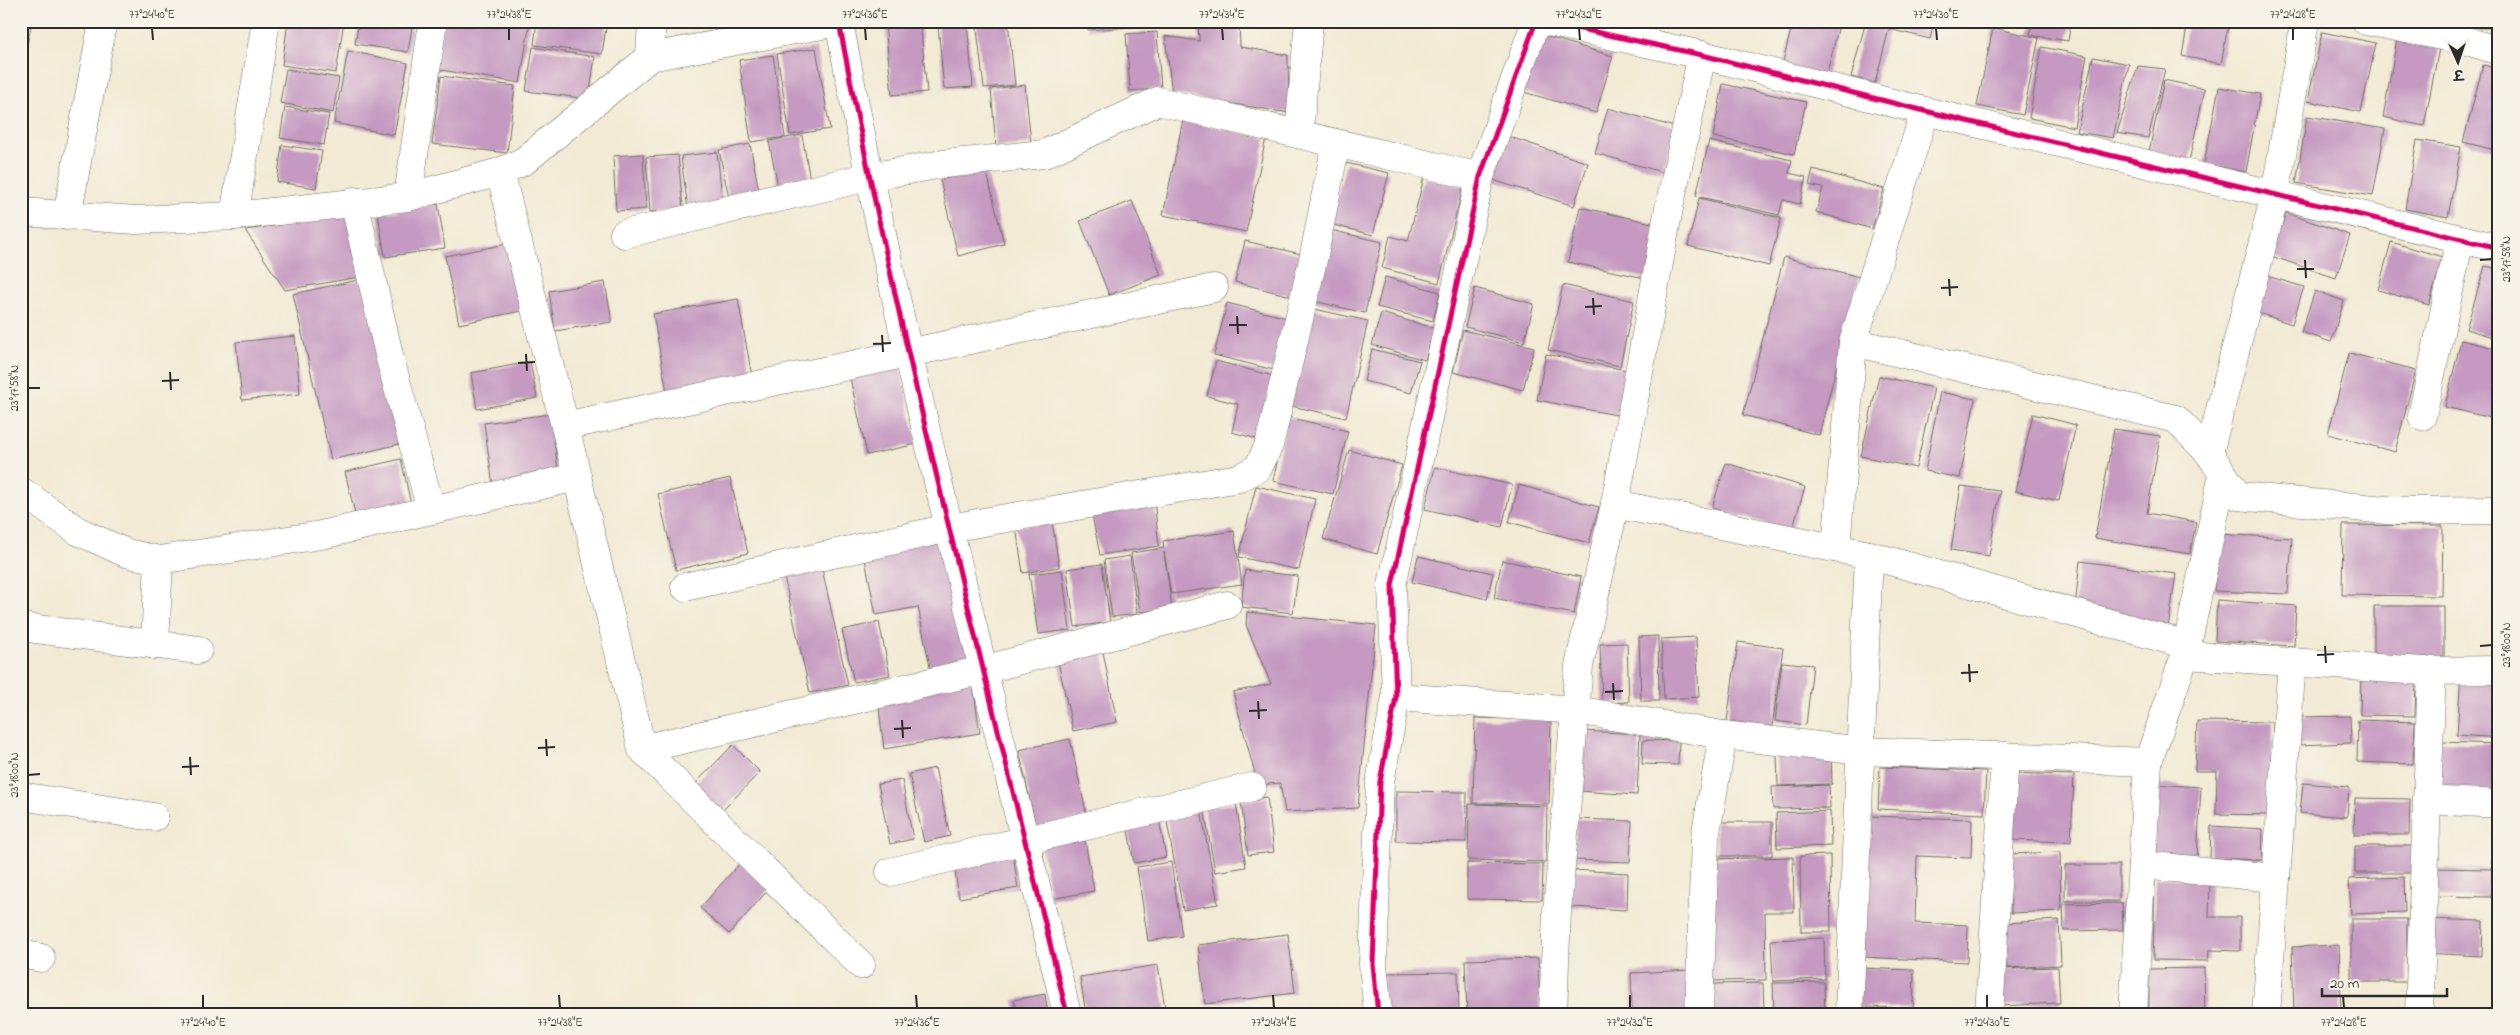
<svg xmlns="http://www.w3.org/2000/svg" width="2520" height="1035" font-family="'Indie Flower','Playpen Sans Deva',sans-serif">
<rect width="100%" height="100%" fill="#f7f3e8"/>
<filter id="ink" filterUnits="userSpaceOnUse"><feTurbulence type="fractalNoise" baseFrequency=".02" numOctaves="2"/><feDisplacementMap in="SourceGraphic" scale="10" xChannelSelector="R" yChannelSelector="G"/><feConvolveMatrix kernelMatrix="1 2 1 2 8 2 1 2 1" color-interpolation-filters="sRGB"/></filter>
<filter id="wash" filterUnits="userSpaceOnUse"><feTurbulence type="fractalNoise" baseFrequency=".0096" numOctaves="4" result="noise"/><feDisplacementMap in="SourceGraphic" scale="20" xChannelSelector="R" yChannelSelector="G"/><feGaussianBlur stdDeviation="1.12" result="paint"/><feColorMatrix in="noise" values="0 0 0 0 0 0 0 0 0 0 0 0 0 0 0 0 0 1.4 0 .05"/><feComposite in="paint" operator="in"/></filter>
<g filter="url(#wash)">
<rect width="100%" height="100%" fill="#f2ead4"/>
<g id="blocks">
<g fill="#c599c1">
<polygon points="21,21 32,21 22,70 21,70"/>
<polygon points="288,21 344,21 336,73 282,65"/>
<polygon points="359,21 413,21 408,52 355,44"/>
<polygon points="443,21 530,21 520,83 435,69"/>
<polygon points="537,21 607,21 602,54 534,45"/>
<polygon points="920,21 927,92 892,95 885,24"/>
<polygon points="976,21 1008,21 1015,85 984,88"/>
<polygon points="1088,21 1157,21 1158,25 1088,30"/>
<polygon points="1198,21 1239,21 1240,47 1288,55 1289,113 1172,94 1165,36 1199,41"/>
<polygon points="1793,21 1840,21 1826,77 1782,66"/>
<polygon points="1866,21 1934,21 1930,39 1889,29 1875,83 1851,77"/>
<polygon points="2033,21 2071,21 2068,41 2030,35"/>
<polygon points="2188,21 2229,21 2221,64 2182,56"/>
<rect x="2479" y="21" width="20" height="7"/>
<polygon points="967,22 973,87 944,89 938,25"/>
<polygon points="1993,28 2039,38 2023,115 1977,106"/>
<polygon points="1157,32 1161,89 1130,91 1126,34"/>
<polygon points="2322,32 2376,43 2361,112 2308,101"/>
<polygon points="1534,33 1613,56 1596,113 1517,90"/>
<polygon points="2397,39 2439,48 2424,126 2383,117"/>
<polygon points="533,47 595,57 589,99 526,91"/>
<polygon points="2042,47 2087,56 2074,127 2029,118"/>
<polygon points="816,48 830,129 790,135 777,54"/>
<polygon points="348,51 408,63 394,135 334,123"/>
<polygon points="773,55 785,137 751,142 739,60"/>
<polygon points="2093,57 2129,64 2113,138 2077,132"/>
<polygon points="2483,65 2499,69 2499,151 2463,142"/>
<polygon points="2138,66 2165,69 2148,138 2117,133"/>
<polygon points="286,69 339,78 333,113 280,103"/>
<polygon points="441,76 515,86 507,153 432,144"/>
<polygon points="2164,80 2205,89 2189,161 2149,152"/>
<polygon points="1723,84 1806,102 1794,154 1713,137"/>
<polygon points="1025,85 1031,144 996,147 991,89"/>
<polygon points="2219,87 2260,94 2246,172 2204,164"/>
<polygon points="285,107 329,114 324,145 280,138"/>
<polygon points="1608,108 1675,127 1662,172 1595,153"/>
<polygon points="2307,116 2385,129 2373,196 2296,183"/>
<polygon points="1183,120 1266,138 1246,232 1163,215"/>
<polygon points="802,135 811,186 779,192 769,141"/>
<polygon points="1507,136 1588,163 1574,206 1493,180"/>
<polygon points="2417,140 2461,147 2448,217 2405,209"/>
<polygon points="1709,141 1792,160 1789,173 1806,177 1800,204 1783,200 1779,215 1696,196"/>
<polygon points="750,144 760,196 730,203 719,150"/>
<polygon points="282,145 322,151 316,188 277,182"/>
<polygon points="717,152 723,206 688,210 681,156"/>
<polygon points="643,154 646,209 616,211 613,156"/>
<polygon points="678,155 683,210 650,212 646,157"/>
<polygon points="1346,163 1389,173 1373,235 1330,224"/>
<polygon points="986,169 1004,244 958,256 940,180"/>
<polygon points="1813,169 1884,189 1872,229 1816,212 1823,188 1809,185"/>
<polygon points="1424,177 1463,186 1439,283 1382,268 1390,236 1408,241"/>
<polygon points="1699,198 1781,218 1769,266 1688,246"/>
<polygon points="1132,201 1161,275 1109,295 1080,221"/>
<polygon points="438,204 445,248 385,257 378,214"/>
<polygon points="1580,207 1661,225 1650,279 1568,262"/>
<polygon points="2286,213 2350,235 2336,278 2271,256"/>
<polygon points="354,214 365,276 285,290 245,230"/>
<polygon points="1326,229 1382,242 1365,313 1309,300"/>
<polygon points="1245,241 1301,254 1291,296 1235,282"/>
<polygon points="2391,242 2443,257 2429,305 2378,290"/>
<polygon points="507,244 521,311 459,324 445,256"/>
<polygon points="1784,257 1859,277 1819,435 1743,415"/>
<polygon points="2485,266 2499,269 2499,339 2466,329"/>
<polygon points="2267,276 2304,287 2292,324 2255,312"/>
<polygon points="1385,277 1440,292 1433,321 1377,307"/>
<polygon points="367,278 404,443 331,460 293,294"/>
<polygon points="605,282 612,322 555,331 549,291"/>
<polygon points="1563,285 1634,301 1620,366 1548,350"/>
<polygon points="1475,288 1534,304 1524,342 1465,327"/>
<polygon points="2315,291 2344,301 2331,342 2301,332"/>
<polygon points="738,299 752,377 667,392 653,314"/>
<polygon points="1227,303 1287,318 1274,370 1214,355"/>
<polygon points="1310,308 1368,321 1346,418 1287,405"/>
<polygon points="1381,313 1434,328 1425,360 1372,345"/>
<polygon points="1463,330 1534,347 1523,390 1453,372"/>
<polygon points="295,336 300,394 242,400 236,342"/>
<polygon points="2461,340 2499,349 2499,420 2445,407"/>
<polygon points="1372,349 1420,361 1411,393 1364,381"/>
<polygon points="2349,353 2416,370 2395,452 2328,434"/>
<polygon points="1546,354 1631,371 1622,416 1537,400"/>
<polygon points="1216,361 1273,376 1257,439 1232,432 1238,404 1207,396"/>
<polygon points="530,362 537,398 477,409 471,373"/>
<polygon points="900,367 917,444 867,455 850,378"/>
<polygon points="1879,376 1934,388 1916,468 1861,456"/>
<polygon points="1940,392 1975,399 1960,478 1925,471"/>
<polygon points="550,414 559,476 493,486 484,423"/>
<polygon points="2033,414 2076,425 2059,501 2015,491"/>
<polygon points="1287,417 1348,431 1333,494 1273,481"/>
<polygon points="2114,429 2160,436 2147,513 2196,522 2190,554 2095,538"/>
<polygon points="1349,450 1402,465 1377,554 1323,539"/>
<polygon points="401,459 412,509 357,522 345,472"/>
<polygon points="1726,463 1805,487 1792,531 1712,508"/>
<polygon points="1435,467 1512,485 1502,527 1425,509"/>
<polygon points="730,478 748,553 676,570 658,494"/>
<polygon points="1519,485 1599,507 1589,543 1509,522"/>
<polygon points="1256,486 1315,499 1299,570 1239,557"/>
<polygon points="1961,486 2000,491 1989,556 1951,550"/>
<polygon points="1154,499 1159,546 1100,555 1091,510"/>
<polygon points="1052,521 1059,567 1023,573 1016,527"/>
<polygon points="2343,525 2443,526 2442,596 2342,595"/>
<polygon points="1234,531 1242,584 1171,594 1164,552 1172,608 1140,612 1131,553 1164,548 1163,541"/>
<polygon points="2217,534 2292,538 2288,594 2214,591"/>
<polygon points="945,537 971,663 931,672 918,607 876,615 864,554"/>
<polygon points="1130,556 1137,614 1112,617 1104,560"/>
<polygon points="1418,556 1493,573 1487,599 1412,582"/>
<polygon points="1502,560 1581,577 1574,614 1494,598"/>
<polygon points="2080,561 2176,574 2167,635 2075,606"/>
<polygon points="1102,564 1110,622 1075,627 1067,569"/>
<polygon points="822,569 848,685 810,693 784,577"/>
<polygon points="1062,570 1070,630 1038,634 1029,574"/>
<polygon points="1245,570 1298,576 1293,613 1241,607"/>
<polygon points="2217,600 2296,606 2294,646 2215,641"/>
<polygon points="2374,606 2444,606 2444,662 2374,661"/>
<polygon points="1247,612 1376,625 1358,808 1285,812 1280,783 1258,785 1233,692 1271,684 1246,625"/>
<polygon points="879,622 890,675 854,682 842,630"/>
<polygon points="1658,636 1659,701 1641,701 1639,637"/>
<polygon points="1696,637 1699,697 1664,699 1661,639"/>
<polygon points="1738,642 1783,648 1772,727 1727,721"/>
<polygon points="1627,643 1629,702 1602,703 1600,644"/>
<polygon points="1102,647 1117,722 1073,731 1057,657"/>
<polygon points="1782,662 1813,665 1806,725 1775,721"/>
<polygon points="2461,672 2499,675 2499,738 2457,735"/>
<polygon points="2361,674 2416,675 2415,716 2360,715"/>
<polygon points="972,679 980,733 884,749 878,700"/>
<polygon points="2350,716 2351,743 2298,745 2298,717"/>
<polygon points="1475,718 1551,720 1549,804 1473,803"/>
<polygon points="2358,720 2415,722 2413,764 2357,762"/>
<polygon points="2197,721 2273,722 2271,815 2216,814 2217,771 2195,771"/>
<polygon points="1582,731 1640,734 1637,795 1579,791"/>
<polygon points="1070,739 1087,817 1036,828 1019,750"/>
<polygon points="1643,740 1679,741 1678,765 1642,764"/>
<polygon points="2440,742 2499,744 2499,798 2437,794"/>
<polygon points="733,745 760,772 721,812 693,786"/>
<polygon points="1831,752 1832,784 1778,786 1777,753"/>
<polygon points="1880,767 1986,771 1984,814 1878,809"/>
<polygon points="935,768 950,836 924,842 909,774"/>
<polygon points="2012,773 2074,775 2071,842 2009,840"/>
<polygon points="902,780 913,839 890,844 878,784"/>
<polygon points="2303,783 2349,787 2347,817 2300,813"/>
<polygon points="2153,784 2201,787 2197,858 2149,855"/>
<polygon points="1829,785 1830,808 1773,809 1772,787"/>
<polygon points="1396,791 1467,792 1466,842 1396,841"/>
<polygon points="1267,797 1274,852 1248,855 1241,801"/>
<polygon points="2355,798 2410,799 2409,835 2354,835"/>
<polygon points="1236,803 1246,867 1215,872 1204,808"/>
<polygon points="1469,804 1547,806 1546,862 1468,860"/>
<polygon points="1200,805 1218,904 1183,910 1165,811"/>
<polygon points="1830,811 1831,846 1777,848 1776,813"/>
<polygon points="1158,813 1166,857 1134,863 1126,819"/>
<polygon points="1866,816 1972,819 1971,858 1917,856 1915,923 1968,925 1967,962 1861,957"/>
<polygon points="1576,819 1632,821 1630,862 1574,860"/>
<polygon points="1716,822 1772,822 1772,856 1717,856"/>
<polygon points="2494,824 2499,824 2499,865 2492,865"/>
<polygon points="2211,826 2263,829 2262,860 2210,858"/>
<polygon points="1084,835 1094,891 1051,899 1041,843"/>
<polygon points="2355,846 2412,846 2413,873 2355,873"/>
<polygon points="2060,852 2061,911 2011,913 2009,854"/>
<polygon points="1013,854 1018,888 959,898 954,864"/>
<polygon points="1830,855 1831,932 1801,932 1800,856"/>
<polygon points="1793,857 1794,912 1765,912 1766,980 1711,981 1710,859"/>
<polygon points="1171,862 1182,936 1148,941 1137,867"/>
<polygon points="740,863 769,889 729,934 700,908"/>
<polygon points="1467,863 1543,864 1542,900 1467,899"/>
<rect x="2065" y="865" width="54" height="36"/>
<polygon points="2431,868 2492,869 2492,897 2430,896"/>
<polygon points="1572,870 1628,873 1627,910 1571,907"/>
<polygon points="2404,877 2405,912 2351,914 2349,879"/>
<polygon points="2155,878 2210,879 2209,917 2240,917 2240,951 2209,950 2208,961 2153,960"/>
<polygon points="2122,903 2123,930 2064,931 2063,904"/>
<rect x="2351" y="919" width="56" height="63"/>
<polygon points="2425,919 2483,921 2482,956 2424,953"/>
<polygon points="2059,920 2061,965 2007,968 2005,923"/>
<polygon points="1288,934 1295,993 1205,1004 1198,945"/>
<polygon points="1824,938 1825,979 1773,981 1771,940"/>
<polygon points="2339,945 2341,1014 2294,1014 2292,947"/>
<polygon points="1538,958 1540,1014 1467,1014 1465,960"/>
<polygon points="1158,965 1166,1014 1086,1014 1080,977"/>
<polygon points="2058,967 2060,1003 1999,1006 1997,969"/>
<polygon points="1858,968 1914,970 1913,1008 1857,1007"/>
<polygon points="2204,968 2205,1014 2149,1014 2149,969"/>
<polygon points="1693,970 1694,1011 1632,1013 1631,973"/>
<polygon points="1458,972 1459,1014 1383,1014 1383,973"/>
<polygon points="1824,982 1825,1014 1774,1014 1773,983"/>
<polygon points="1763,983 1764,1014 1710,1014 1709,984"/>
<polygon points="2495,983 2499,983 2499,1014 2494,1014"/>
<polygon points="1045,994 1048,1014 1017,1014 1014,1000"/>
<polygon points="2057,1011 2057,1014 2021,1014 2021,1012"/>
</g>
</g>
</g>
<g filter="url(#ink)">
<use href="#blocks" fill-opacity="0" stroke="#716e66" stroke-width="1"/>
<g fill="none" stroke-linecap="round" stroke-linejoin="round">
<g stroke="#716e66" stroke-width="29">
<g id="minor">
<polyline points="1544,21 1702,55 1925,111 2499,248"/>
<polyline points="2366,21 2467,41 2499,51"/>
<path d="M 839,22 C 902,356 988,684 1067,1014"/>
<polyline points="650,57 652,21"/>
<polyline points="1299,134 1309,21"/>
<polyline points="500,172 565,426 642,749 861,965"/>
<polyline points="408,197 433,21"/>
<polyline points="354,201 389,355 431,510"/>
<polyline points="21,212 136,220 234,216 408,197 500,172 524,161 650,57 843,21"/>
<polyline points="67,216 103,21"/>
<polyline points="234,216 266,21"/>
<polyline points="624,234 868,177 943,164 1044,154 1158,101 1480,177"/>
<polyline points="1853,342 2176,419 2209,453 2238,496 2397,511 2499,510"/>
<polyline points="2422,416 2460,239"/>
<polyline points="565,426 1214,288"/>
<polyline points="2209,453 2275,195 2305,21"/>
<polyline points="21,491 78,531 126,553 159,560 321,535 577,477"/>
<polyline points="1615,504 1869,555 2187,645"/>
<polyline points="1836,548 1853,342 1925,111"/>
<polyline points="685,587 949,528 1239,478 1258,468 1269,445 1313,260 1336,143"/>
<polyline points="21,627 198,650"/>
<polyline points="155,645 159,560"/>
<polyline points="2185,655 2423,671 2499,670"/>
<polyline points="1396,697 1576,710 1723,735 1862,751 2148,762"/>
<polyline points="642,749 983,670 1227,605"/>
<polyline points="21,796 154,817"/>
<polyline points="2427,800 2499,804"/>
<polyline points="2142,865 2276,878"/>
<polyline points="890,872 1252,787"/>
<polyline points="21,954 41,958"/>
<polyline points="1378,1014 1373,964 1380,782 1396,697 1392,585 1480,177 1536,21"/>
<polyline points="1553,1014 1557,911 1579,666 1615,504 1669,208 1702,55"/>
<polyline points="1699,1014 1705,838 1723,735"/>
<polyline points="1849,1014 1869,555"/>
<polyline points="1989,1014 2005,756"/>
<polyline points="2133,1014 2148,762 2185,655 2223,474"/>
<polyline points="2266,1014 2292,661"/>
<polyline points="2419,1014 2432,670"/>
</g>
</g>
<use href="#minor" stroke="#fff" stroke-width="28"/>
<g stroke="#f7f3e8" stroke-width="8">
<g id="cycleway">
<polyline points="1544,21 1702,55 1925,111 2499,248"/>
<path d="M 839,22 C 902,356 988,684 1067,1014"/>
<polyline points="1378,1014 1373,964 1380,782 1396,697 1392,585 1480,177 1536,21"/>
</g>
</g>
<use href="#cycleway" stroke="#d6006c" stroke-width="5"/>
</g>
</g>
<path fill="none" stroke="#2b2b2b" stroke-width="2" d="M 152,28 L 153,40M 509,28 L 509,40M 865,28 L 866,40M 1222,28 L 1223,40M 1579,28 L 1580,40M 1936,28 L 1937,40M 2293,28 L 2293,40M 2305,260 L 2306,278M 2480,260 L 2492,259M 2297,269 L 2314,269M 1949,279 L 1950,296M 1941,288 L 1958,287M 1593,298 L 1594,315M 1585,307 L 1602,306M 1237,316 L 1238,334M 1229,325 L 1247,325M 882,335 L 883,352M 873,344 L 891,343M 526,354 L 527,371M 518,363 L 535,362M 170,372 L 171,390M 162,381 L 179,380M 28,388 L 40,388M 2325,646 L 2326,663M 2480,646 L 2492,645M 2317,655 L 2334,654M 1969,664 L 1970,682M 1961,673 L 1978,672M 1613,683 L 1614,700M 1605,692 L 1623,691M 1258,701 L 1259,719M 1249,711 L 1267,710M 902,720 L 903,738M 894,729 L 911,728M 546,739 L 547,756M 538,748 L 555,747M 190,757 L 191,775M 182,767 L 199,766M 28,775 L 40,774M 203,995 L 203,1008M 559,995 L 560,1008M 916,995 L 917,1008M 1273,995 L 1274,1008M 1630,995 L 1630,1008M 1987,995 L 1987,1008M 2343,995 L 2344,1008"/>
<rect width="2520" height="1035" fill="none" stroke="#f7f3e8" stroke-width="55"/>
<g transform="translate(2458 62) rotate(177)" stroke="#f7f3e8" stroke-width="4" paint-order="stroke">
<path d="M0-4L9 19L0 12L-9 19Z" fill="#2b2b2b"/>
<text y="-8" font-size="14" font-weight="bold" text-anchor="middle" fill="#2b2b2b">उ</text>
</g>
<path d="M2322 988v8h125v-8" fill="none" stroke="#2b2b2b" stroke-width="2.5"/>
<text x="2330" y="988" font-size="15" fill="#2b2b2b" stroke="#f7f3e8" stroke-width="4" paint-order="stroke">20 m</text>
<rect x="28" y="28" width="2464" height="980" fill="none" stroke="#2b2b2b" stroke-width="2"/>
<g font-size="12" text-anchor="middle" fill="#2b2b2b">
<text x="152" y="18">77°24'40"E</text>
<text x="509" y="18">77°24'38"E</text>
<text x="865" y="18">77°24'36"E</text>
<text x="1222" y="18">77°24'34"E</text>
<text x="1579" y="18">77°24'32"E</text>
<text x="1936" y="18">77°24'30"E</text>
<text x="2293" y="18">77°24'28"E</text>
<text transform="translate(2506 259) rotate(-90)" y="4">23°17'58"N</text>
<text transform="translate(14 388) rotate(-90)" y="4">23°17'58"N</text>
<text transform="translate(2506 645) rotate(-90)" y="4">23°18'00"N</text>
<text transform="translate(14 775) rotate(-90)" y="4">23°18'00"N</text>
<text x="203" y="1026">77°24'40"E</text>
<text x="560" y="1026">77°24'38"E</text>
<text x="917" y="1026">77°24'36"E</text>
<text x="1274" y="1026">77°24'34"E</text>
<text x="1630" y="1026">77°24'32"E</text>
<text x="1987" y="1026">77°24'30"E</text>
<text x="2344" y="1026">77°24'28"E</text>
</g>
</svg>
